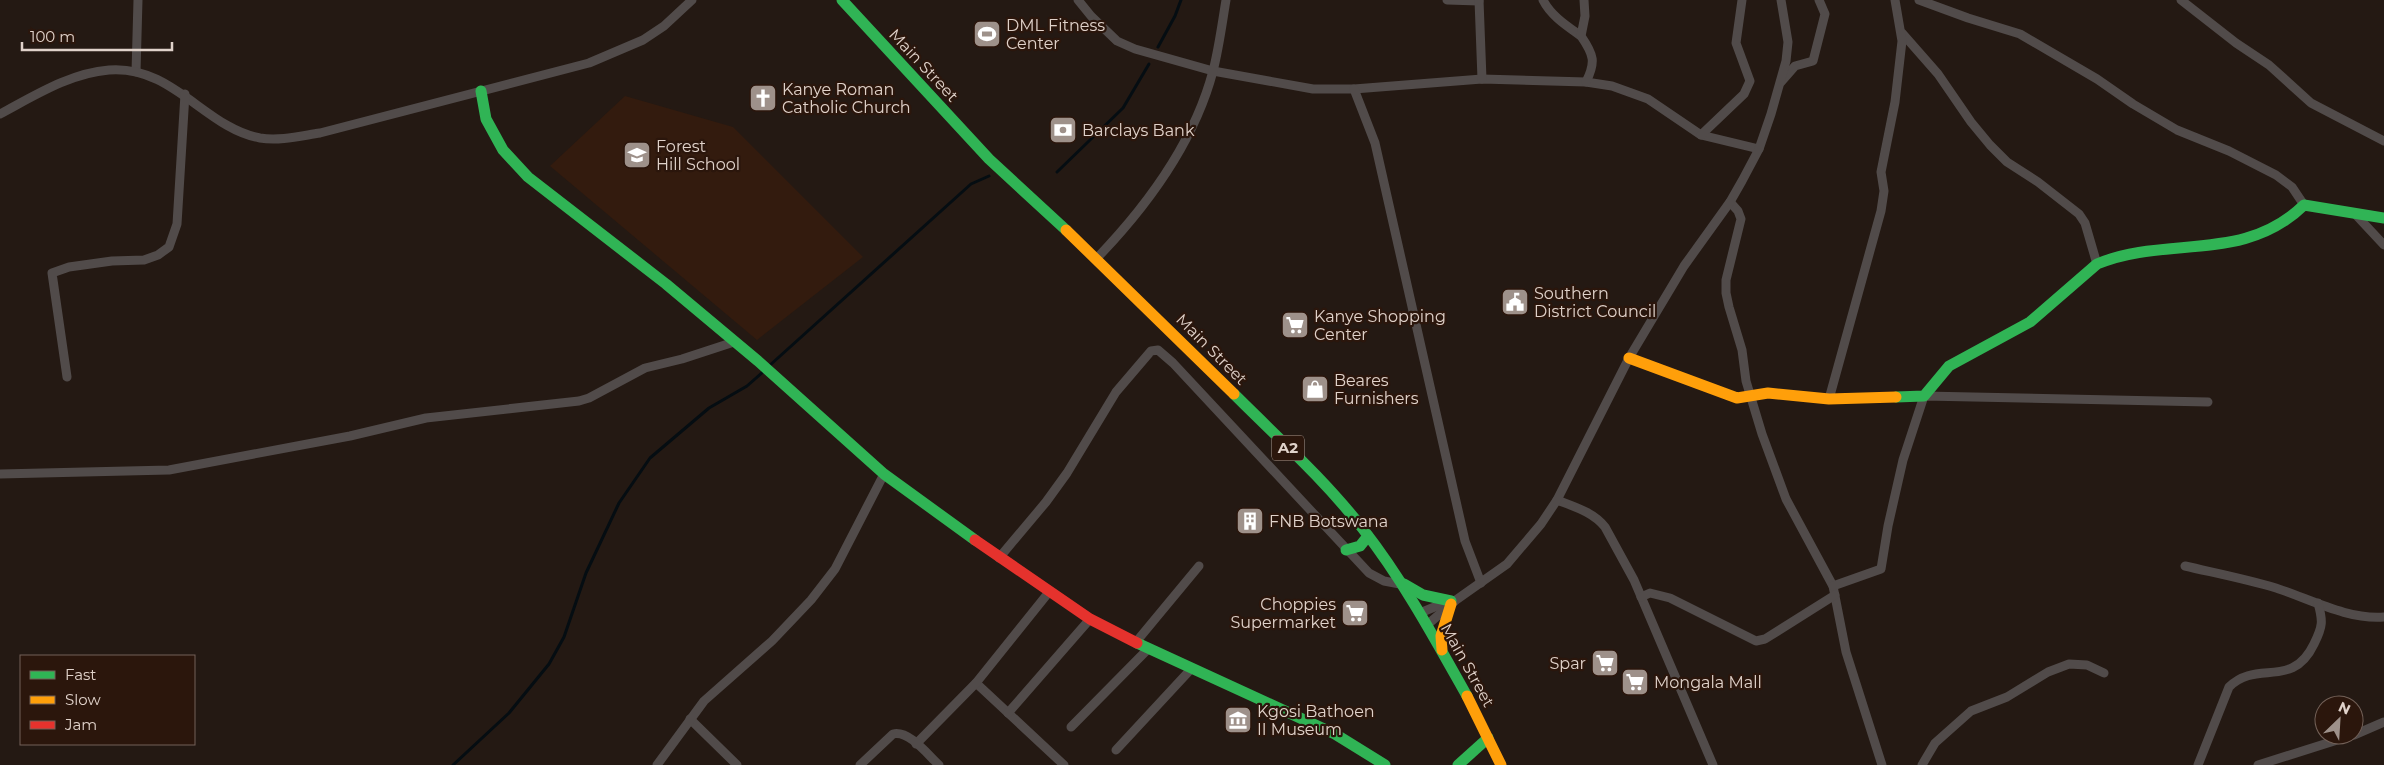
<svg xmlns="http://www.w3.org/2000/svg" width="2384" height="765" font-family="Montserrat,sans-serif">
<rect width="100%" height="100%" fill="#241913"/>
<polygon fill="#331b0e" points="625,96 733,127 863,257 757,340 550,166"/>
<g fill="none" stroke-linecap="round" stroke-linejoin="round">
<g stroke="#050d12" stroke-width="3">
<polyline points="1158,47 1175,16 1181,0"/>
<polyline points="1057,172 1123,108 1149,64"/>
<polyline points="769,366 971,184 989,176"/>
<polyline points="453,765 509,713 549,664 564,637 586,573 619,503 650,458 709,408 747,386 764,371"/>
</g>
<g stroke="#514b4a" stroke-width="9">
<polyline points="1078,0 1091,16 1117,41 1135,49 1213,71 1313,89 1354,89 1482,79 1586,82 1612,86 1648,99 1701,135 1759,149"/>
<polyline points="1447,0 1479,1"/>
<polyline points="1479,0 1482,79"/>
<path d="M 1543,0 C 1551,16 1567,26 1581,36"/>
<path d="M 1584,0 L 1585,16 L 1581,36 C 1594,55 1596,62 1586,82"/>
<polyline points="1919,0 1968,18 2020,34 2097,79 2133,104 2177,130 2229,151 2276,175 2292,187 2304,205"/>
<polyline points="2181,0 2236,43 2269,65 2311,103 2384,141"/>
<polyline points="1902,33 1938,74 1971,122 1990,145 2007,162 2038,182 2079,214 2085,223 2097,264"/>
<polyline points="136,72 138,0"/>
<polyline points="1781,82 1795,66 1813,61 1825,14 1819,0"/>
<polyline points="1354,89 1375,143 1465,541 1481,583"/>
<path d="M 0,114 C 34,96 70,73 109,70 C 173,65 205,128 260,138 C 280,141 300,136 320,133 L 589,63 L 643,40 L 664,26 L 692,0"/>
<polyline points="1701,135 1744,94 1750,81 1736,43 1742,0"/>
<polyline points="1730,202 1738,211 1741,219 1726,280 1726,293 1729,307 1742,350 1746,381 1762,434 1786,499 1833,586 1846,652 1882,765"/>
<polyline points="2356,215 2384,245"/>
<path d="M 1097,258 C 1148,205 1194,143 1213,71 C 1219,48 1222,24 1226,0"/>
<polyline points="67,377 52,273 69,267 112,261 144,260 158,255 169,247 177,224 185,94"/>
<polyline points="1829,399 1881,211 1884,191 1881,172 1895,102 1902,41 1895,0"/>
<polyline points="0,474 169,470 350,436 426,418 579,401 589,398 645,368 682,359 734,342"/>
<path d="M 1557,500 C 1575,507 1593,512 1605,527 L 1634,580 L 1713,765"/>
<polyline points="999,558 1046,502 1067,473 1116,392 1151,351 1158,350 1173,363 1369,573 1384,581 1400,584"/>
<path d="M 2185,566 C 2215,573 2246,579 2276,588 C 2310,599 2348,620 2384,617"/>
<polyline points="1833,586 1881,569 1888,526 1903,460 1924,396 2208,402"/>
<polyline points="1641,597 1650,593 1670,598 1756,641 1765,639 1835,595"/>
<polyline points="1420,613 1444,603"/>
<polyline points="1427,625 1456,600 1507,564 1541,524 1557,500 1629,358 1684,266 1730,202 1742,181 1759,149 1771,114 1786,61 1788,42 1781,0"/>
<polyline points="1136,642 1199,566"/>
<polyline points="976,683 1064,765"/>
<polyline points="1008,713 1090,619"/>
<polyline points="690,719 737,765"/>
<polyline points="1071,727 1148,649"/>
<polyline points="2354,735 2384,722"/>
<polyline points="916,744 976,683 1049,592"/>
<polyline points="1116,750 1192,668"/>
<polyline points="657,765 704,701 772,641 811,600 835,569 884,474"/>
<path d="M 860,765 L 893,734 C 909,730 928,755 939,765"/>
<polyline points="1922,765 1935,743 1971,711 2007,697 2048,672 2069,664 2087,665 2104,673"/>
<path d="M 2198,765 L 2229,687 C 2257,659 2292,690 2314,644 C 2323,626 2323,621 2318,603"/>
<polyline points="2258,765 2353,735"/>
</g>
<g stroke="#30b455" stroke-width="11">
<polyline points="842,0 989,159 1066,230"/>
<polyline points="481,91 486,119 503,150 528,177 666,284 758,361 884,474 975,540"/>
<path d="M 1234,394 C 1278,438 1325,480 1363,529 C 1403,580 1435,639 1467,696"/>
<path d="M 1896,397 L 1924,396 L 1949,366 L 2030,322 L 2097,264 C 2166,235 2244,264 2304,205 L 2384,218"/>
<polyline points="1346,550 1360,546 1368,536"/>
<polyline points="1404,584 1423,595 1451,601"/>
<polyline points="1137,643 1335,734 1385,765"/>
<polyline points="1458,765 1488,738"/>
</g>
<g stroke="#ff9f0a" stroke-width="11">
<polyline points="1066,230 1234,394"/>
<polyline points="1629,358 1737,398 1768,393 1829,399 1896,397"/>
<polyline points="1442,650 1441,636 1451,604"/>
<polyline points="1467,696 1501,765"/>
</g>
<polyline stroke="#e5322d" stroke-width="11" points="975,540 1090,619 1137,643"/>
</g>
<defs>
<g id="stadium-square" transform="scale(1.4375)"><rect x="-9" y="-9" width="18" height="18" rx="4" fill="#9e918a" stroke="#2b160c"/><path d="M0-5a6.5 5 0 1 0 0 10a6.5 5 0 1 0 0-10ZM-3.5-1.8h7v3.6h-7Z" fill="#fff"/></g>
<g id="church-square" transform="scale(1.4375)"><rect x="-9" y="-9" width="18" height="18" rx="4" fill="#9e918a" stroke="#2b160c"/><path d="M-1.2-6h2.4v3.5h3.3v2.4h-3.3V6h-2.4V-.1h-3.3v-2.4h3.3Z" fill="#fff"/></g>
<g id="bank-square" transform="scale(1.4375)"><rect x="-9" y="-9" width="18" height="18" rx="4" fill="#9e918a" stroke="#2b160c"/><path d="M-6-4H6V4H-6ZM0-2.3a2.3 2.3 0 1 0 0 4.6a2.3 2.3 0 1 0 0-4.6Z" fill="#fff"/></g>
<g id="school-square" transform="scale(1.4375)"><rect x="-9" y="-9" width="18" height="18" rx="4" fill="#9e918a" stroke="#2b160c"/><path d="M0-5L7-2L0 1L-7-2ZM-4 1L0 2.5L4 1V4Q0 6-4 4Z" fill="#fff"/></g>
<g id="civic-square" transform="scale(1.4375)"><rect x="-9" y="-9" width="18" height="18" rx="4" fill="#9e918a" stroke="#2b160c"/><path d="M-.6-6.5H3V-4.5H.6V-3L4-1V1h2V6H-6V1h2V-1L-.6-3ZM-1.2 2.5V6h2.4V2.5Z" fill="#fff"/></g>
<g id="supermarket-square" transform="scale(1.4375)"><rect x="-9" y="-9" width="18" height="18" rx="4" fill="#9e918a" stroke="#2b160c"/><path d="M-6-5.5h2.5l.6 2H6L4.5 2H-2.5L-4.4-4H-6ZM-1.5 3.2a1.3 1.3 0 1 0 .1 0ZM3 3.2a1.3 1.3 0 1 0 .1 0Z" fill="#fff"/></g>
<g id="shop-square" transform="scale(1.4375)"><rect x="-9" y="-9" width="18" height="18" rx="4" fill="#9e918a" stroke="#2b160c"/><path d="M-5-2.5h2.3a2.7 3.5 0 0 1 5.4 0H5L5.5 6h-11ZM-1.5-2.5h3a1.5 2.3 0 0 0-3 0Z" fill="#fff"/></g>
<g id="building-square" transform="scale(1.4375)"><rect x="-9" y="-9" width="18" height="18" rx="4" fill="#9e918a" stroke="#2b160c"/><path d="M-4-6H4V6H1V3H-1V6H-4ZM-2.5-4.3h1.7v1.8h-1.7ZM.8-4.3h1.7v1.8H.8ZM-2.5-1h1.7V.8h-1.7ZM.8-1h1.7V.8H.8Z" fill="#fff"/></g>
<g id="museum-square" transform="scale(1.4375)"><rect x="-9" y="-9" width="18" height="18" rx="4" fill="#9e918a" stroke="#2b160c"/><path d="M0-6L6-3V-2H-6V-3ZM-5-1h2V3h-2ZM-1-1h2V3h-2ZM3-1h2V3H3ZM-6 4H6V6H-6Z" fill="#fff"/></g>
</defs>
<g fill-rule="evenodd">
<use href="#stadium-square" x="987" y="34"/>
<use href="#church-square" x="763" y="98"/>
<use href="#bank-square" x="1063" y="130"/>
<use href="#school-square" x="637" y="155"/>
<use href="#civic-square" x="1515" y="302"/>
<use href="#supermarket-square" x="1295" y="325"/>
<use href="#shop-square" x="1315" y="389"/>
<use href="#building-square" x="1250" y="521"/>
<use href="#supermarket-square" x="1355" y="613"/>
<use href="#supermarket-square" x="1605" y="663"/>
<use href="#supermarket-square" x="1635" y="682"/>
<use href="#museum-square" x="1238" y="720"/>
</g>
<g text-anchor="middle" stroke-width="4.5" stroke-linejoin="round" paint-order="stroke">
<rect fill="#2b160c" stroke="#aa9a91" stroke-width="1" x="1272" y="435.5" width="32" height="25" rx="4"/>
<g font-size="15" font-weight="bold" fill="#e0d2ca">
<text x="1288" y="453">A2</text>
</g>
<g font-size="16" fill="#e0d2ca" stroke="#2b160c" text-anchor="start">
<text x="1006" y="31">DML Fitness<tspan x="1006" dy="18">Center</tspan></text>
<text x="782" y="95">Kanye Roman<tspan x="782" dy="18">Catholic Church</tspan></text>
<text x="1082" y="136">Barclays Bank</text>
<text x="656" y="152">Forest<tspan x="656" dy="18">Hill School</tspan></text>
<text x="1534" y="299">Southern<tspan x="1534" dy="18">District Council</tspan></text>
<text x="1314" y="322">Kanye Shopping<tspan x="1314" dy="18">Center</tspan></text>
<text x="1334" y="386">Beares<tspan x="1334" dy="18">Furnishers</tspan></text>
<text x="1269" y="527">FNB Botswana</text>
<text x="1336" y="610" text-anchor="end">Choppies<tspan x="1336" dy="18">Supermarket</tspan></text>
<text x="1586" y="669" text-anchor="end">Spar</text>
<text x="1654" y="688">Mongala Mall</text>
<text x="1257" y="717">Kgosi Bathoen<tspan x="1257" dy="18">II Museum</tspan></text>
</g>
<g font-size="16" fill="#e0d2ca" stroke="#2b160c">
<text transform="translate(924 65) rotate(47)" y="6">Main Street</text>
<text transform="translate(1212 349) rotate(45)" y="6">Main Street</text>
<text transform="translate(1468 665) rotate(61)" y="6">Main Street</text>
</g>
</g>
<rect x="20" y="655" width="175" height="90" fill="#2b160c" stroke="#736158"/>
<rect x="30" y="671" width="25" height="8" fill="#30b455" stroke="#736158"/>
<text x="65" y="680" font-size="15" fill="#e0d2ca">Fast</text>
<rect x="30" y="696" width="25" height="8" fill="#ff9f0a" stroke="#736158"/>
<text x="65" y="705" font-size="15" fill="#e0d2ca">Slow</text>
<rect x="30" y="721" width="25" height="8" fill="#e5322d" stroke="#736158"/>
<text x="65" y="730" font-size="15" fill="#e0d2ca">Jam</text>
<g transform="translate(2339 720) rotate(25)"><circle r="24" fill="#2b160c" stroke="#736158"/>
<path d="M0-4L9 19L0 12L-9 19Z" fill="#9e918a"/>
<text y="-8" font-size="14" font-weight="bold" text-anchor="middle" fill="#e0d2ca">N</text>
</g>
<path d="M22 42v8h150v-8" fill="none" stroke="#e0d2ca" stroke-width="2.5"/>
<text x="30" y="42" font-size="15" fill="#e0d2ca" stroke="#2b160c" stroke-width="4" paint-order="stroke">100 m</text>
</svg>
